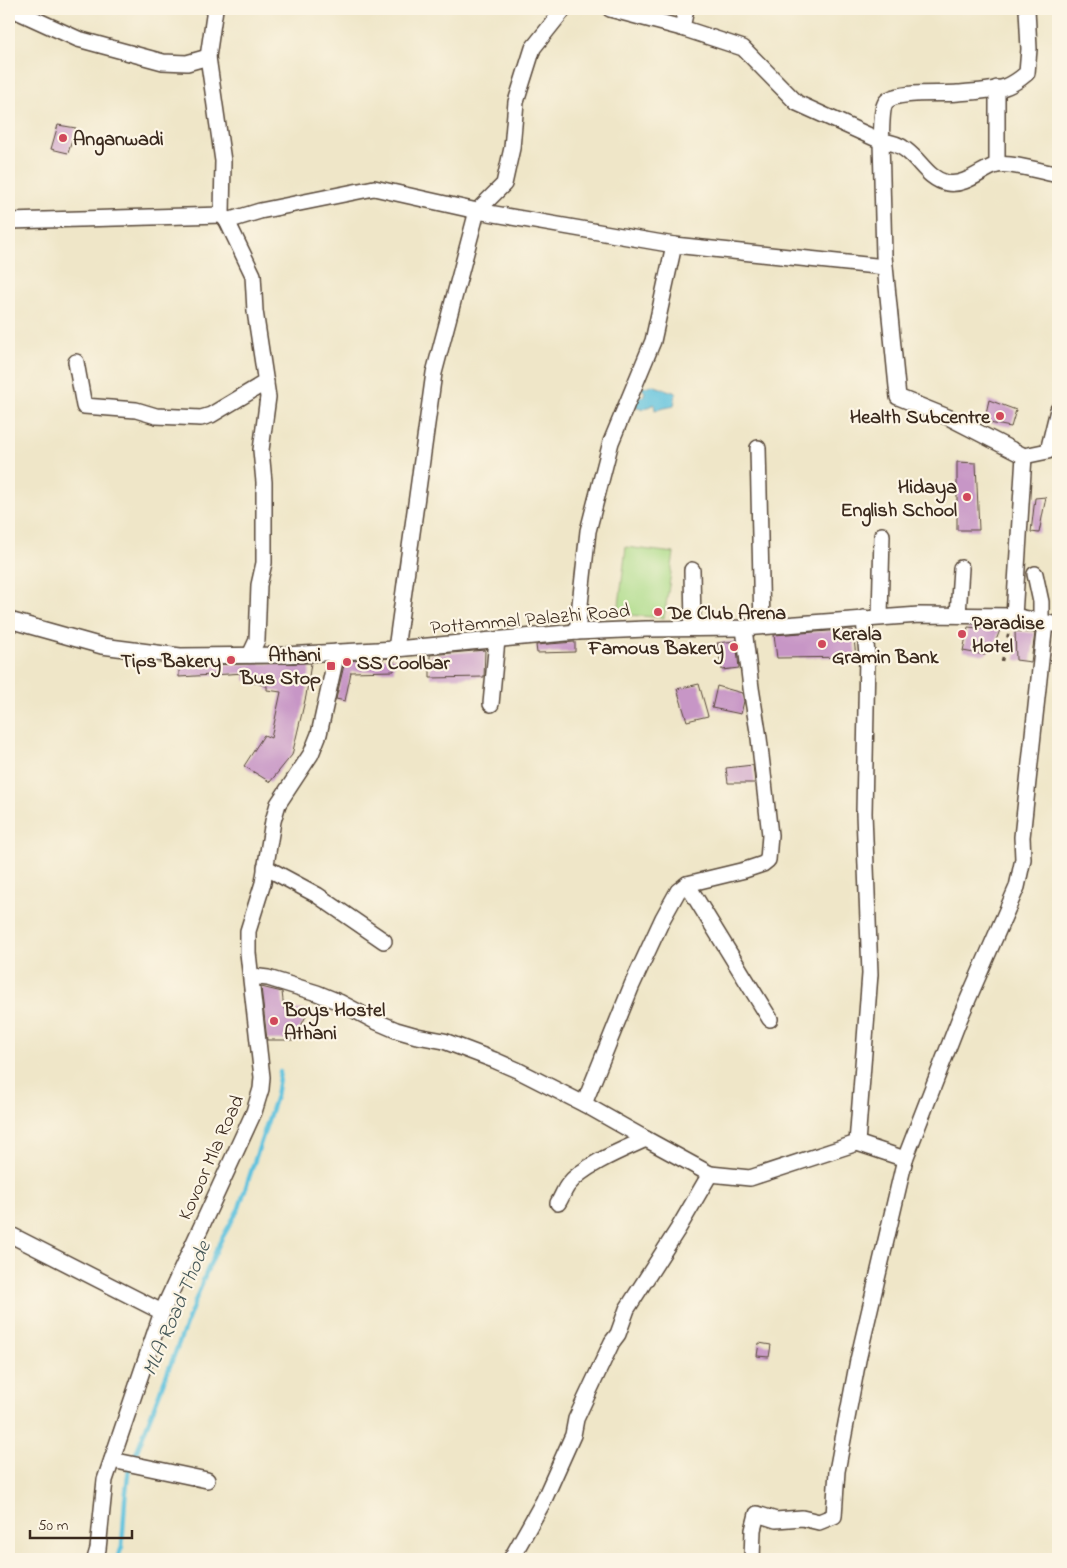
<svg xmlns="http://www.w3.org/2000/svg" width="1067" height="1568" font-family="'Indie Flower',sans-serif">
<rect width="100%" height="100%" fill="#fcf5e5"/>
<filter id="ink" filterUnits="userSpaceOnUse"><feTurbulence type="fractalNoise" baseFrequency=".02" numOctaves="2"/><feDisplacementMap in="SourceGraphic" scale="10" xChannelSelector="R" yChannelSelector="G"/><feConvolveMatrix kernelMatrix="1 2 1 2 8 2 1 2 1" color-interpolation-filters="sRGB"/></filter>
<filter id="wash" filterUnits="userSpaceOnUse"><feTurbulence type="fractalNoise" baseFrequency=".0096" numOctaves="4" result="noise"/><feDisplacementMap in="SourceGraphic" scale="20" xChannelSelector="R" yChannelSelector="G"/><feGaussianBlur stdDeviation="1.12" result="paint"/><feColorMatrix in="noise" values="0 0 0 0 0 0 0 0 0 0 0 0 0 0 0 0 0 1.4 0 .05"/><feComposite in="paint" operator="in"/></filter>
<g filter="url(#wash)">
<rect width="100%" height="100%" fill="#efe6c8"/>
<polygon fill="#acdb88" stroke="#748253" points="626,547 674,553 664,618 618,614"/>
<polygon fill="#5fc2de" stroke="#4d767e" points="652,385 676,393 674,406 655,410 654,404 642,410 634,405 640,396 643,397 645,392 641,388"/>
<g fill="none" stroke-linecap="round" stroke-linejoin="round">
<g stroke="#5fc2de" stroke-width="4.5">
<polyline points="133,1461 206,1273 220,1242 239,1208 276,1096 280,1072"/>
<polyline points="117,1559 122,1547 125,1500 129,1467"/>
</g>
</g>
<g id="blocks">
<g fill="#c796c6">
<polygon points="58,125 76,128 68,153 51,149"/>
<polygon points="989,400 1016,410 1011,427 984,422"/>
<polygon points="957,462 976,463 979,530 957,530"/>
<polygon points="1046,497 1039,533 1031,532 1035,498"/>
<polygon points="968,627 1000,630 995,643 985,655 963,651"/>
<polygon points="843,630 853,630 856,657 777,658 774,635"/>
<polygon points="1015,631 1035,633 1031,662 1016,660"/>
<polygon points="736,641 739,668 722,670 717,643"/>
<polygon points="575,642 575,652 537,653 536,645"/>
<polygon points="485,650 484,677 430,678 430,655"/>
<polygon points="394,658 394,671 351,672 345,701 336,699 345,661"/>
<polygon points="311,663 306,696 292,755 270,782 244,766 264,735 271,738 281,692 267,690 267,686 244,680 245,673 179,677 179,665"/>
<polygon points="699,684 708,716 687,721 677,689"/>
<polygon points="717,686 742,693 744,701 741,714 712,708"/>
<polygon points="753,765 755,783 728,783 726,768"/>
<polygon points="261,987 282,992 284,1009 309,1010 294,1040 267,1040"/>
<polygon points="759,1343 771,1345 769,1357 757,1356"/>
</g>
</g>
</g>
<g filter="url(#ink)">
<use href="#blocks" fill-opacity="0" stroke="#564638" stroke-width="1"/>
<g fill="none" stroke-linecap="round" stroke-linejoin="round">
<g stroke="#564638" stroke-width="18">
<g id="minor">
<polyline points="12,9 78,39 163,62 187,63 208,57"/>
<polyline points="215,9 208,57 223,161 222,215 227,221 253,275 255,311 268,397 261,450 264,482 264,563 259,585 257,640 250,655"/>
<polyline points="564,9 533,48 516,102 512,148 504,184 477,211 674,245"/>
<polyline points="610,9 682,28"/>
<polyline points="686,9 682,28 743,48 797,103 881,141 884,256 898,397 950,418 1024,456 1014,616"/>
<path d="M 1027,9 L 1029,49 L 1027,73 C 1020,79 1014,84 1005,87 C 990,91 973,92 958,93 C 943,95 896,90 886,102 C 881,108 882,132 881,141 C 890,142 899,144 906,150 C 921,161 928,179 947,183 C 965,187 984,168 997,165 C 1011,162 1043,172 1058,175"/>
<polyline points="997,165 997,88"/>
<polyline points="9,221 222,215"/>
<polyline points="227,221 260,211 374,188 477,211 434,373 396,649"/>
<polyline points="76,362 84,406 136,410 156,416 201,418 211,415 266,382"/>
<polyline points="758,448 762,626"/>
<polyline points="1024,456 1048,451 1058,410"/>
<polyline points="692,570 693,628"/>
<polyline points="1035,574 1041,602 1041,622"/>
<polyline points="958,615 961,568"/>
<polyline points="880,617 882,535"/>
<polyline points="864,618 867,656 864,813 870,974 857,1143 905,1159"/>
<polyline points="9,620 102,646 180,656 284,655 396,649 577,632 646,629 744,628 919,615 1014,616 1058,625"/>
<polyline points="577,632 588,531 611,442 653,341 674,245 885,267"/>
<polyline points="491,704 497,640"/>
<polyline points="265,867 317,895 384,941"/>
<polyline points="687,884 770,1019"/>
<path d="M 251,976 L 268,978 L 317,993 L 339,1002 L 375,1021 L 396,1030 L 417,1036 L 444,1041 L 494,1060 L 517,1070 L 584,1104 L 646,1139 C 624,1149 582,1166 568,1185 C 564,1190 562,1197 558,1203"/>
<polyline points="584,1104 632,985 663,918 678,891 687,884 745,870 763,864 768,860 770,835 759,738 751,688 744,628"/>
<polyline points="710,1174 750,1178 857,1143"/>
<polyline points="9,1234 162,1312"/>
<polyline points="112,1460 207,1480"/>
<polyline points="95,1559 98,1549 105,1480 162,1312 254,1112 261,1089 262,1077 248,953 248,931 263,883 273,821 278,804 311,754 319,734 337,652"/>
<polyline points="511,1559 543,1502 573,1435 576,1419 612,1342 618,1334 627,1309 678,1229 710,1174 646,1139"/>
<polyline points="752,1559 753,1530 757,1514 776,1520 802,1518 819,1522 834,1516 837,1471 858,1360 905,1159 959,1020 1017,887 1023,859 1022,837 1045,623"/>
</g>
</g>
<polyline stroke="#564638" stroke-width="2.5" stroke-dasharray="4 4" stroke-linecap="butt" points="1002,661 1009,630"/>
<use href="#minor" stroke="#fff" stroke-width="15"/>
</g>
</g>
<g fill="#d1495b" stroke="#fcf5e5" stroke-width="2">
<circle cx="63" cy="138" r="5"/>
<circle cx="1000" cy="416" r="5"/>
<circle cx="967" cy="497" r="5"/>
<circle cx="658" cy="612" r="5"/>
<circle cx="962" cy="634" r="5"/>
<circle cx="822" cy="644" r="5"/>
<circle cx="734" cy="647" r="5"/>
<circle cx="231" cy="660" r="5"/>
<circle cx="347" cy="662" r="5"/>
<rect x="326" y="661" width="10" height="10" rx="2.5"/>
<circle cx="274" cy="1021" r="5"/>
</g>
<g text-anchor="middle" stroke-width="4.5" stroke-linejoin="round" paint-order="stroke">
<g font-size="20" font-weight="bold" fill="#3b2a1e" stroke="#fcf5e5" text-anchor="start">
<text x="73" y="145">Anganwadi</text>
<text x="990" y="423" text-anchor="end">Health Subcentre</text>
<text x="957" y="493" text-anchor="end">Hidaya<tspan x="957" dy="23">English School</tspan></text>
<text x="668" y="619">De Club Arena</text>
<text x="972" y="629">Paradise<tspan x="972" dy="23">Hotel</tspan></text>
<text x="832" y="640">Kerala<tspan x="832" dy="23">Gramin Bank</tspan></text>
<text x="724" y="654" text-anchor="end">Famous Bakery</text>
<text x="321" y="661" text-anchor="end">Athani<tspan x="321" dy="23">Bus Stop</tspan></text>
<text x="221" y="667" text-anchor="end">Tips Bakery</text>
<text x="357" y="669">SS Coolbar</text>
<text x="284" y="1016">Boys Hostel<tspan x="284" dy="23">Athani</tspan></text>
</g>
<g font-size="20" fill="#3b2a1e" stroke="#fcf5e5">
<text transform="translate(530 618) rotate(-5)" y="7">Pottammal Palazhi Road</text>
<text transform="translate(210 1157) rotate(-66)" y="7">Kovoor Mla Road</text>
</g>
<g font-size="21" font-style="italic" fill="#465858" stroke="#fcf5e5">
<text transform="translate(176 1308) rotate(-67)" y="7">MLA Road Thode</text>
</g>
</g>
<rect width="1067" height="1568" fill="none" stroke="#fcf5e5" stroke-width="30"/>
<path d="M30 1530v8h102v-8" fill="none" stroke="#3b2a1e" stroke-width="2.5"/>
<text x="38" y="1530" font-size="15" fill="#3b2a1e" stroke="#fcf5e5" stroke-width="4" paint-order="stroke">50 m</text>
</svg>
